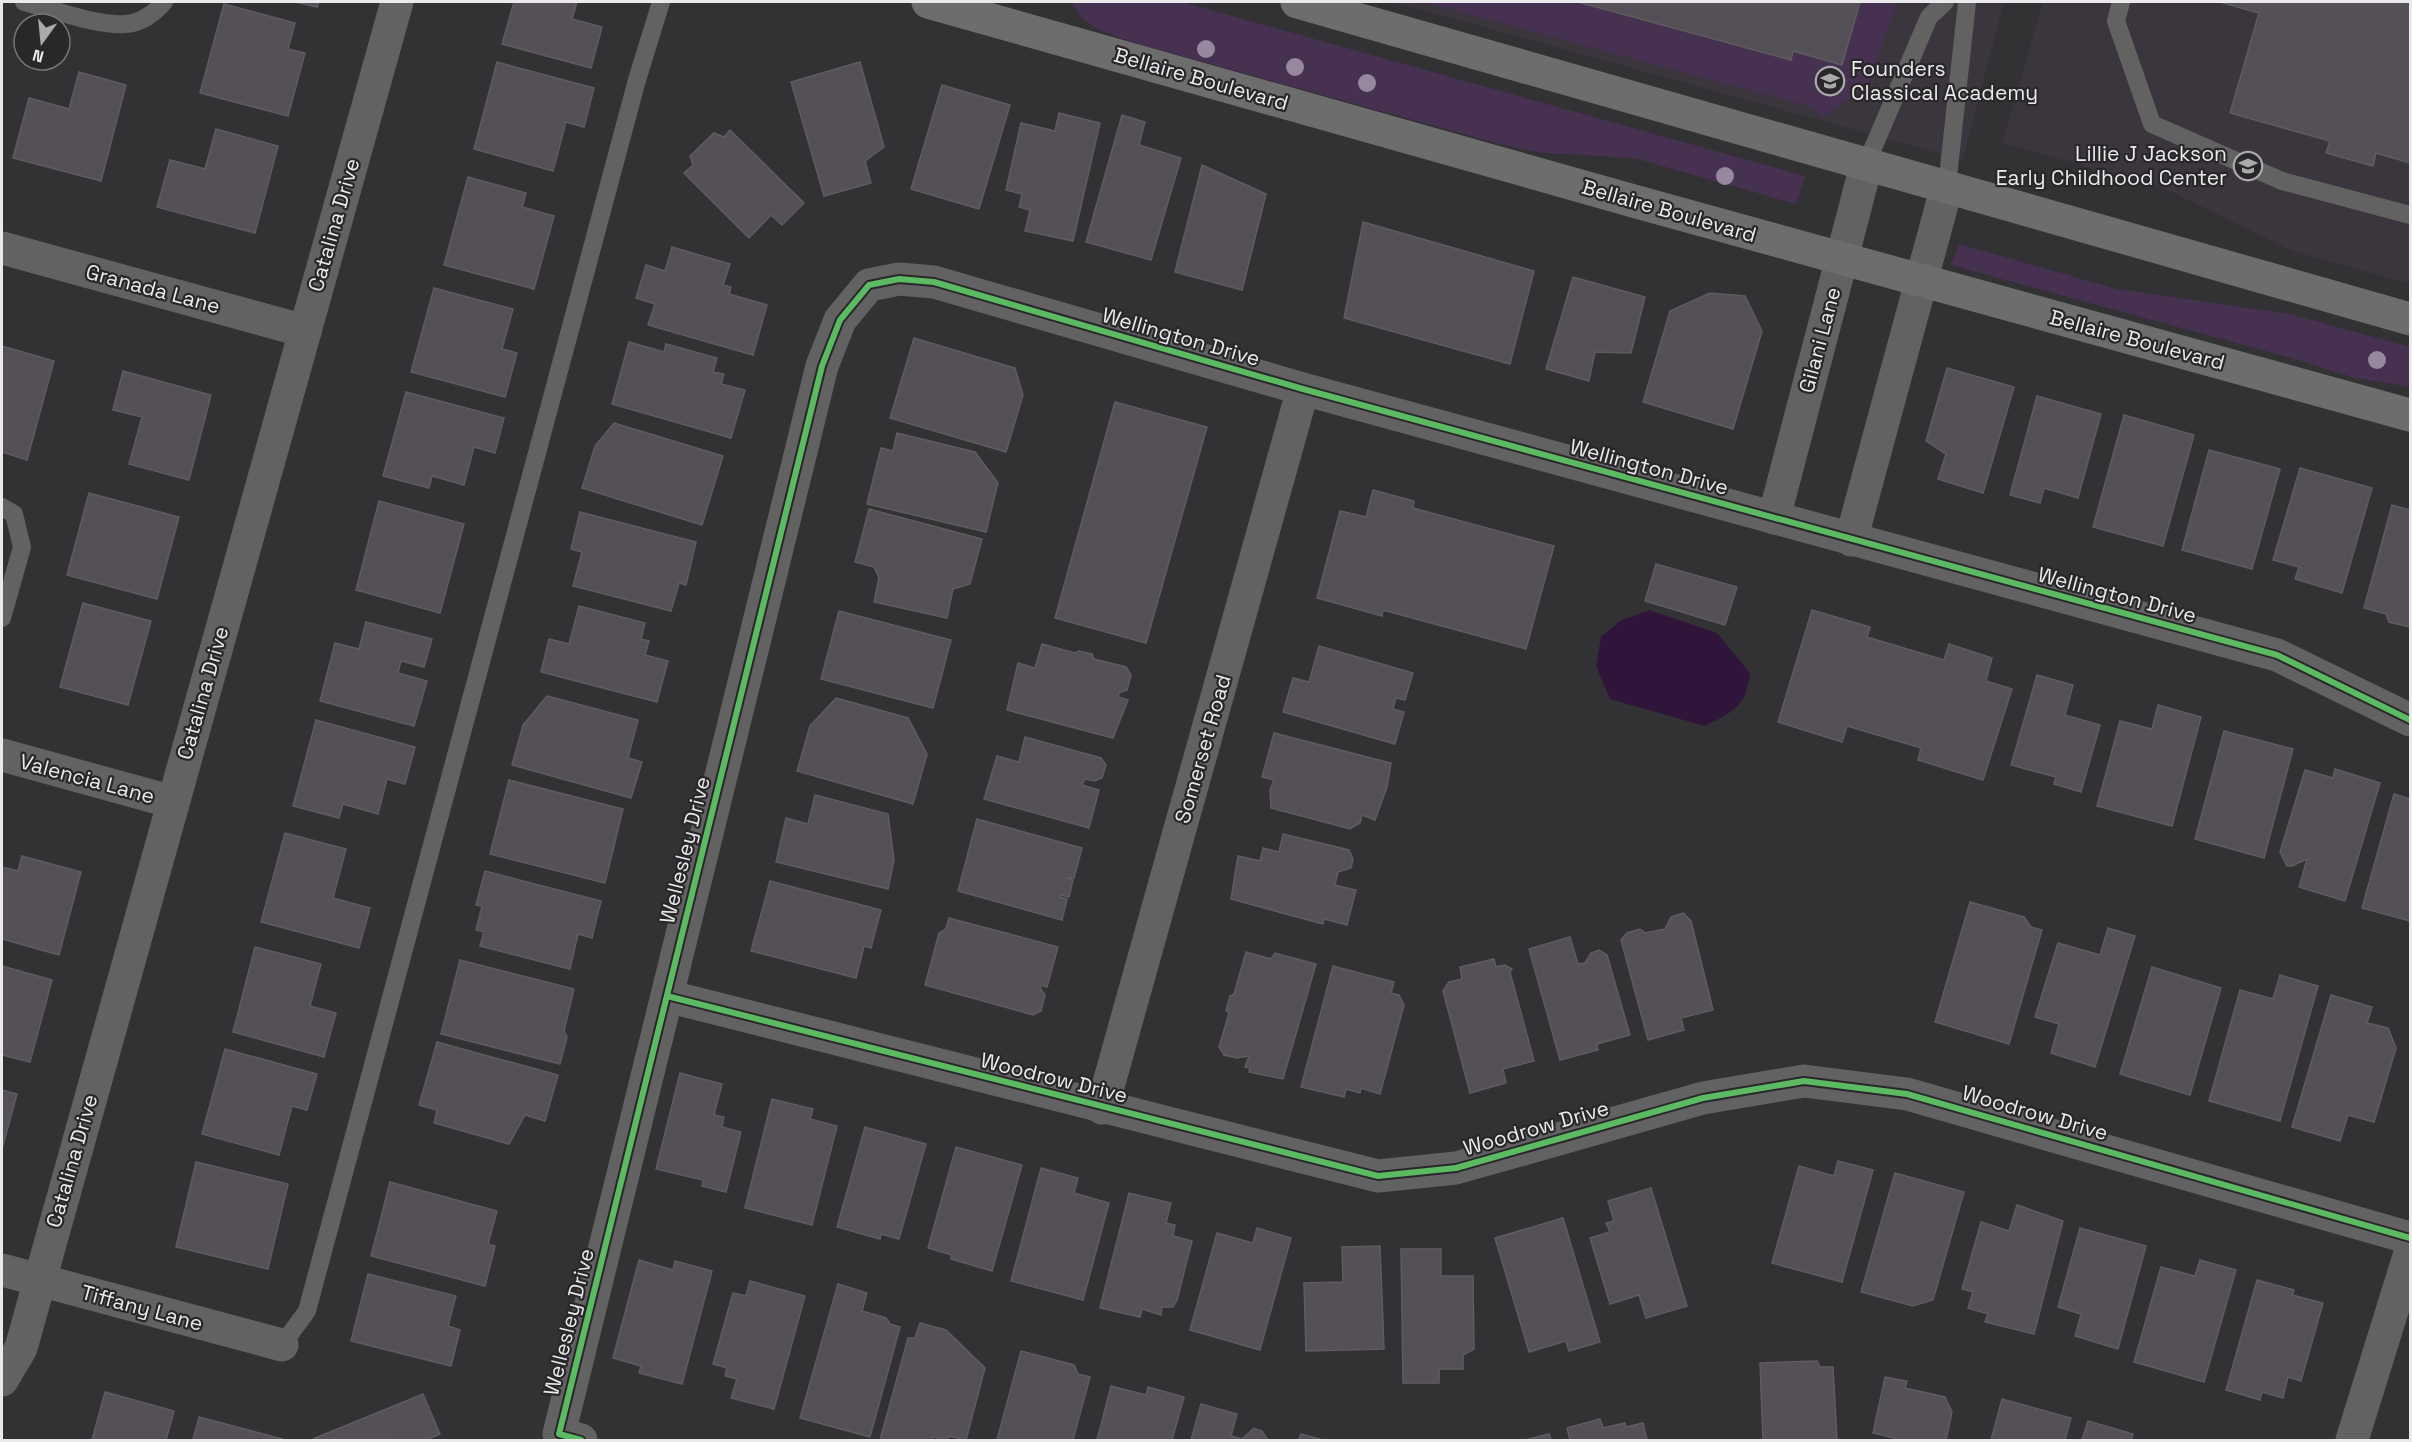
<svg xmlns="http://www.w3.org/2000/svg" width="2412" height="1442" font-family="'Space Grotesk',sans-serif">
<rect width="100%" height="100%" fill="#323133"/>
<g fill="#3b353d">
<polygon points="1393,2 2004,2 1963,160"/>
<polygon points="2043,2 2410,2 2410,284 2292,251 2168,190 2002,143"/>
</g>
<g fill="#463150">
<path d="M 1072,2 L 1182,2 L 1805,176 L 1796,204 L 1634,158 L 1542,153 L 1500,144 L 1142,45 C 1118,37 1081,28 1072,2 Z"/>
<polygon points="1423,2 1894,2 1896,6 1870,80 1852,97 1824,117 1808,106"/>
<polygon points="1959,244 2117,289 2290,314 2410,347 2410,387 2355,378 2284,356 1951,265"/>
</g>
<path fill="#2f153a" d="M 1649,610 L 1717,633 L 1750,673 C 1746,707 1734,711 1705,726 L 1610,699 L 1596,666 L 1601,637 L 1620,621 Z"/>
<g fill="#554f58" stroke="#5e5d5e" stroke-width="1.5">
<polygon points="296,2 319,2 317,7"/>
<polygon points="514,2 577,2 572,19 602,27 591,68 502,44"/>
<polygon points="1578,2 1860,2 1842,65 1793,51 1791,60"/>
<polygon points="2220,2 2410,2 2410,163 2376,153 2373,166 2326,153 2330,141 2230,113 2259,13"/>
<polygon points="224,4 295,23 288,49 305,53 288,116 200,93"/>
<polygon points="497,62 594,88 584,127 566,122 553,171 474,149"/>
<polygon points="860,62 884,147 865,161 871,183 824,196 791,82"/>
<polygon points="79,72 126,85 101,181 13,158 29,98 69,109"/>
<polygon points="942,85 1010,105 979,209 911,189"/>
<polygon points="1059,113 1100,123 1073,241 1025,231 1030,210 1019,207 1022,194 1006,190 1021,123 1055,131"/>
<polygon points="1122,115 1145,122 1139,145 1181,158 1151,260 1086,242"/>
<polygon points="216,129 278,146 255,233 157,207 170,160 205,169"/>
<polygon points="730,130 804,203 782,225 771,215 749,238 684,173 693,165 690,156 714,133 724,137"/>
<polygon points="1202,165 1266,194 1242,290 1175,272"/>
<polygon points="468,177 526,193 522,207 554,216 534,289 444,265"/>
<polygon points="1363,222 1534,271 1510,364 1344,318"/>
<polygon points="672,247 730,264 723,285 731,287 729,294 767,305 753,355 648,325 655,304 636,298 646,265 665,271"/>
<polygon points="1573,277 1645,297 1631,353 1595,352 1589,381 1546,369"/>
<polygon points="434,288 513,309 502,349 517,353 505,397 411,372"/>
<polygon points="1710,293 1745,296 1762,331 1733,429 1643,402 1670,311"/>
<polygon points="914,338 1015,368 1023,395 1006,452 890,418"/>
<polygon points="629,342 664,352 666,344 717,358 713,372 724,374 721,384 745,390 731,438 612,404"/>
<polygon points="2,346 54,361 27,460 2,452"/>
<polygon points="1947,368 2014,387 1983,493 1938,479 1946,454 1926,441"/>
<polygon points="123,371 211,395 189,480 129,464 142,417 113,410"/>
<polygon points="406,392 504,418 495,453 474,447 464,485 432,476 429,488 383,476"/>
<polygon points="2037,396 2101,414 2078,498 2044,488 2040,503 2010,495"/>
<polygon points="1115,402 1207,427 1146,643 1055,618"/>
<polygon points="2124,415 2194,435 2163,546 2093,527"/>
<polygon points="614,423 723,456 702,525 582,488 595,446"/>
<polygon points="897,433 975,452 998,483 986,532 867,504 881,448 893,451"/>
<polygon points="2209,450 2280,469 2252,569 2182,550"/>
<polygon points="2300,468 2372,488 2342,593 2295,579 2299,567 2273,560"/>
<polygon points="1373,490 1414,501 1413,508 1554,546 1526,649 1383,610 1382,616 1317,598 1340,511 1366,517"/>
<polygon points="89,493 179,517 157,599 67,575"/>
<polygon points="379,501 464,524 440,613 356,590"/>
<polygon points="2392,505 2410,510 2410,627 2389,622 2386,614 2364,608"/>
<polygon points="869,509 982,539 970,584 953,589 947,618 874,602 879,578 874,567 855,562"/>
<polygon points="580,512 696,542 686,585 679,583 671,611 573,586 582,552 571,549"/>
<polygon points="1656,564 1737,587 1725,625 1645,601"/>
<polygon points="83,603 151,621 128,705 60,687"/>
<polygon points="579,606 645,623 641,639 649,641 645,655 668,661 657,702 541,672 549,639 569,644"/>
<polygon points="1812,610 1870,627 1867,637 1944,660 1949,644 1992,658 1986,681 2012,689 1983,780 1918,760 1921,748 1847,726 1842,742 1778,722"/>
<polygon points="839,611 951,640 933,708 821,679"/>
<polygon points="366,622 432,639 424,667 401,661 398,673 427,681 414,726 320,701 335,643 359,649"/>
<polygon points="1042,644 1075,653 1079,651 1092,654 1094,659 1126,667 1131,675 1127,690 1119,693 1118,697 1128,700 1113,738 1007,710 1018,663 1035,668"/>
<polygon points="1319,646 1413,673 1405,700 1396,698 1393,709 1404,712 1395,744 1283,712 1293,678 1309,682"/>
<polygon points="2037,675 2073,685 2065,715 2100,725 2081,792 2054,784 2056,777 2011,765"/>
<polygon points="547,696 638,720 628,758 642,762 631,798 512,765 523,725"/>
<polygon points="836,698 908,718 927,754 913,804 797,771 810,726"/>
<polygon points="2158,705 2201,717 2172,826 2097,806 2120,721 2152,729"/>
<polygon points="316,720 415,747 405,784 387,779 378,814 343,804 339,818 293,806"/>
<polygon points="2224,731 2293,749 2264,858 2195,839"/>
<polygon points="1274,733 1391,763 1387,787 1375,820 1362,815 1360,823 1350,829 1271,808 1270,790 1274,780 1262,777"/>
<polygon points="1025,737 1101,758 1106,765 1102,778 1094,781 1085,779 1082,785 1099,790 1089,828 984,799 997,756 1019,762"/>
<polygon points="2335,769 2380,783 2345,901 2299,887 2307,859 2292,866 2287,866 2280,852 2305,770 2333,778"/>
<polygon points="509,780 623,809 605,883 490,854"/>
<polygon points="2394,794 2410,799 2410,921 2362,908"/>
<polygon points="815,795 888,814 894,860 888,889 776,862 786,818 808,824"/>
<polygon points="977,819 1082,848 1074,878 1066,878 1073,880 1069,897 1061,895 1060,897 1067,899 1062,920 958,891"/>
<polygon points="285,833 346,849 333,898 370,908 359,948 261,922"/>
<polygon points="1283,834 1349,850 1353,859 1351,868 1338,872 1335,885 1356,890 1347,925 1324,919 1323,924 1231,899 1238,856 1260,861 1263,848 1279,852"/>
<polygon points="22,856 81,872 59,955 2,939 2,867 18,871"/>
<polygon points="485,871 601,901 592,938 578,934 570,969 480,946 484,932 476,930 482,906 476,905"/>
<polygon points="770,881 881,910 871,948 864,946 856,978 751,951"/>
<polygon points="1970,902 2024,917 2031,927 2042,930 2009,1044 1935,1022"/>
<polygon points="1683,913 1691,921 1713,1010 1681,1018 1684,1030 1648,1040 1621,940 1627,933 1640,929 1645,933 1665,929 1671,917"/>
<polygon points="949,918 1058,947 1047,987 1041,985 1040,988 1045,995 1041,1011 1033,1015 925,985 939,933 946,929"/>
<polygon points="2108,928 2135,936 2095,1067 2051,1053 2059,1024 2035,1017 2058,943 2100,955"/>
<polygon points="1570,937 1578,964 1585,963 1591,953 1599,950 1607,955 1630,1035 1597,1044 1598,1050 1560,1060 1529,949"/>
<polygon points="255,947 321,964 310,1006 336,1013 324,1057 233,1032"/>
<polygon points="1246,952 1271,959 1275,953 1316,964 1283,1079 1249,1072 1250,1068 1245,1067 1249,1056 1237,1058 1224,1055 1219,1047 1229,1013 1226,1010 1230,996 1234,994"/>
<polygon points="1494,959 1496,967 1505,965 1512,969 1510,972 1534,1061 1503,1069 1506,1083 1470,1093 1443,991 1449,982 1462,979 1460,967"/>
<polygon points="460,960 574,989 564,1031 567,1037 560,1064 441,1034"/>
<polygon points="2,966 52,980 30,1062 2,1055"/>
<polygon points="1333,966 1394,982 1391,993 1399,995 1404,1005 1380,1094 1361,1088 1360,1093 1346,1089 1344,1097 1301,1087"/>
<polygon points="2152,967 2221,988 2190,1095 2120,1074"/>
<polygon points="2280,975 2318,986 2280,1121 2209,1101 2240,990 2273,999"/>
<polygon points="2331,995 2372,1007 2367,1023 2388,1028 2396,1048 2374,1122 2348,1115 2340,1141 2292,1127"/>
<polygon points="437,1042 558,1075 545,1121 525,1115 509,1144 434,1123 437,1110 419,1105"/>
<polygon points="225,1049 317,1074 307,1110 292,1106 279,1155 202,1134"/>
<polygon points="680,1073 722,1084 714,1115 724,1117 722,1127 741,1132 726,1192 702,1186 703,1180 656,1169"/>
<polygon points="2,1090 17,1094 2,1149"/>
<polygon points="772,1099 813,1109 810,1119 837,1126 812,1225 745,1208"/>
<polygon points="865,1127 926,1144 899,1239 881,1234 880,1239 837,1227"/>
<polygon points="956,1147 1022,1165 992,1271 951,1259 952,1255 928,1248"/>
<polygon points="1838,1161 1873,1170 1842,1282 1772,1263 1799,1166 1834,1176"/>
<polygon points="196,1162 288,1184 268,1269 176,1247"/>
<polygon points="1041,1168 1078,1178 1074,1193 1109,1203 1083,1300 1011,1281"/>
<polygon points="1895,1173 1964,1192 1933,1300 1913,1306 1861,1292"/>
<polygon points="390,1182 497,1211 488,1244 495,1246 485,1286 371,1256"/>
<polygon points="1651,1188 1687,1306 1646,1318 1639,1295 1610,1304 1590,1238 1610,1232 1606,1223 1614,1221 1608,1201"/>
<polygon points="1129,1193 1171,1203 1166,1223 1175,1225 1173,1236 1192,1241 1177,1300 1173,1307 1162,1307 1161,1315 1142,1309 1140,1317 1100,1308"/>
<polygon points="2017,1205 2063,1221 2034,1334 1985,1322 1988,1314 1968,1308 1973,1292 1962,1289 1981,1222 2009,1231"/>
<polygon points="1563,1218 1600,1342 1569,1351 1566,1341 1529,1352 1495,1238"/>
<polygon points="1257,1228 1291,1238 1260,1350 1190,1330 1217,1233 1253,1243"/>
<polygon points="2080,1228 2146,1246 2118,1349 2075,1336 2081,1314 2058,1307"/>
<polygon points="1380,1246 1384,1349 1306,1351 1304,1283 1343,1282 1342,1247"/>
<polygon points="1401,1249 1441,1249 1441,1276 1473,1276 1474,1349 1463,1355 1463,1369 1439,1369 1439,1383 1403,1383"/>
<polygon points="639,1260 673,1270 675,1261 712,1271 682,1384 639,1373 641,1366 613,1358"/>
<polygon points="2200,1260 2236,1270 2204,1382 2134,1362 2161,1267 2195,1276"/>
<polygon points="368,1274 456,1296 448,1326 460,1330 451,1366 351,1341"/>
<polygon points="2257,1280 2294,1290 2292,1295 2323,1303 2301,1381 2288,1377 2283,1398 2262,1392 2260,1400 2226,1390"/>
<polygon points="750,1281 805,1296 774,1409 731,1398 737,1379 725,1376 727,1368 713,1364 733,1293 746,1296"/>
<polygon points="838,1284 867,1293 862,1311 886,1318 890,1324 900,1327 870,1437 800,1418"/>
<polygon points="920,1323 946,1330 985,1368 966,1440 949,1436 948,1440 933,1437 932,1440 880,1440 908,1338 915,1338"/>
<polygon points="1021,1351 1074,1365 1078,1374 1090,1377 1073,1440 997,1440"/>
<polygon points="1817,1361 1820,1367 1833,1367 1837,1440 1763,1440 1760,1363"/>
<polygon points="1885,1377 1907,1381 1905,1388 1945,1397 1952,1412 1946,1440 1893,1440 1894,1438 1873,1433"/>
<polygon points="1111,1386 1146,1395 1148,1387 1184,1397 1172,1440 1097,1440"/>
<polygon points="105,1392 174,1411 166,1440 92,1440"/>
<polygon points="423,1394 440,1434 426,1440 313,1439"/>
<polygon points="2002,1399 2071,1418 2065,1440 1991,1440"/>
<polygon points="1201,1404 1237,1414 1231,1436 1242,1439 1254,1428 1262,1431 1268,1440 1191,1440"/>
<polygon points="199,1417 282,1439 281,1440 193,1440"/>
<polygon points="1600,1419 1603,1428 1625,1423 1626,1427 1643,1423 1647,1440 1570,1440 1567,1428"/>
<polygon points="2088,1421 2133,1434 2131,1440 2082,1440"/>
<polygon points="1301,1434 1323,1440 1299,1440"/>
<polygon points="1549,1434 1551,1440 1525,1440"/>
</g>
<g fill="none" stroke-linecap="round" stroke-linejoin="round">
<g stroke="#626263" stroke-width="18">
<path d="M 24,2 C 52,9 97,26 125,24 C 140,24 156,12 164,2"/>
<polyline points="2121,2 2116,21 2152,124 2282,181 2410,215"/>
<polyline points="1867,162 1929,17 1945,2"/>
<polyline points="1947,186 1967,2"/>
<polyline points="2,507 14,514 22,547 2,618"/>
<polyline points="282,1345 307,1311 637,80 661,2"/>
</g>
<g stroke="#626263" stroke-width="33">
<polyline points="2,248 305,331"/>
<polyline points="1774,518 1867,162"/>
<polyline points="1851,540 1947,186"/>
<polyline points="2,755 173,802"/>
<polyline points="667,996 1378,1176 1456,1168 1703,1098 1804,1081 1907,1094 2410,1238"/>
<polyline points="1102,1108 1303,389"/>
<polyline points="2,1270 282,1345"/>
<polyline points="2,1380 21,1348 397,2"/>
<polyline points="581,1440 559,1434 822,366 840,320 869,285 899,279 934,282 1303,389 2277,655 2410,720"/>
<polyline points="2352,1440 2410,1253"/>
</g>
<g stroke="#6e6d6e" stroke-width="33">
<polyline points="928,2 1637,202 2410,415"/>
<polyline points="1297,2 2410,319"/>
</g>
<g stroke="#29272a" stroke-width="10">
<g id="cycleway">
<polyline points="667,996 1378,1176 1456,1168 1703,1098 1804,1081 1907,1094 2410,1238"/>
<polyline points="581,1440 559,1434 822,366 840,320 869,285 899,279 934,282 1303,389 2277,655 2410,720"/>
</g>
</g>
<use href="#cycleway" stroke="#5cba63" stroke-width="6"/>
</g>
<g fill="#97879f">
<circle cx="1206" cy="49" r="9"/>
<circle cx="1295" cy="67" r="9"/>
<circle cx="1367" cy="83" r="9"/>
<circle cx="1725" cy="176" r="9"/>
<circle cx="2377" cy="360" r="9"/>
</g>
<defs>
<g id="school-ring" transform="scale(1.5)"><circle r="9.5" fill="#29272a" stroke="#aaa9ab" stroke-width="1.5"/><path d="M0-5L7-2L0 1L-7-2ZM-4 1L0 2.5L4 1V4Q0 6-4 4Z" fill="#aaa9ab"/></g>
</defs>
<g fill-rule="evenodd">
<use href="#school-ring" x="1830" y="81"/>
<use href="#school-ring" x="2248" y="166"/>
</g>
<g text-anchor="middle" stroke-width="4.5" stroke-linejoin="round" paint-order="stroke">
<g font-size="21" fill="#eae9eb" stroke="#29272a" text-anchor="start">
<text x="1851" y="76">Founders<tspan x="1851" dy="24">Classical Academy</tspan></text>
<text x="2227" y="161" text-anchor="end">Lillie J Jackson<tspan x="2227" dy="24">Early Childhood Center</tspan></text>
</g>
<g font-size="21" fill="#eae9eb" stroke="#29272a">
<text transform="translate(1201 79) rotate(16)" y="7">Bellaire Boulevard</text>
<text transform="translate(1669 211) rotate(16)" y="7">Bellaire Boulevard</text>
<text transform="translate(334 225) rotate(-74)" y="7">Catalina Drive</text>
<text transform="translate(153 289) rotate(15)" y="7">Granada Lane</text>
<text transform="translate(1181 337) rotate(16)" y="7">Wellington Drive</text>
<text transform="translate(1820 340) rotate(-75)" y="7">Gilani Lane</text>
<text transform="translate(2137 340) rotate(15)" y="7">Bellaire Boulevard</text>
<text transform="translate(1649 467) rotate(15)" y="7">Wellington Drive</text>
<text transform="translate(2117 595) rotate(15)" y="7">Wellington Drive</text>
<text transform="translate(203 693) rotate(-74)" y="7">Catalina Drive</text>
<text transform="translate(1203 749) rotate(-74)" y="7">Somerset Road</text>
<text transform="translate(87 779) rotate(15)" y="7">Valencia Lane</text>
<text transform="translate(685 850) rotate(-76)" y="7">Wellesley Drive</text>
<text transform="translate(1054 1078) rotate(14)" y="7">Woodrow Drive</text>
<text transform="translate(2035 1113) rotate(16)" y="7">Woodrow Drive</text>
<text transform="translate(1536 1128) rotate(-16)" y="7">Woodrow Drive</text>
<text transform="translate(72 1161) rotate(-74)" y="7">Catalina Drive</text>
<text transform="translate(142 1308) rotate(15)" y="7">Tiffany Lane</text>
<text transform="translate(569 1322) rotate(-76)" y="7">Wellesley Drive</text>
</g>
</g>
<rect width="2412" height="1442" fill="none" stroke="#eae9eb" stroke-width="6"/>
<g transform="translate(42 42) rotate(195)"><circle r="28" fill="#29272a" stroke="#767577" stroke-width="1.5"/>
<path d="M0-4.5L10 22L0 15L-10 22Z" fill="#aaa9ab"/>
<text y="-9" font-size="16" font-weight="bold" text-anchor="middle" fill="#eae9eb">N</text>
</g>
</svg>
